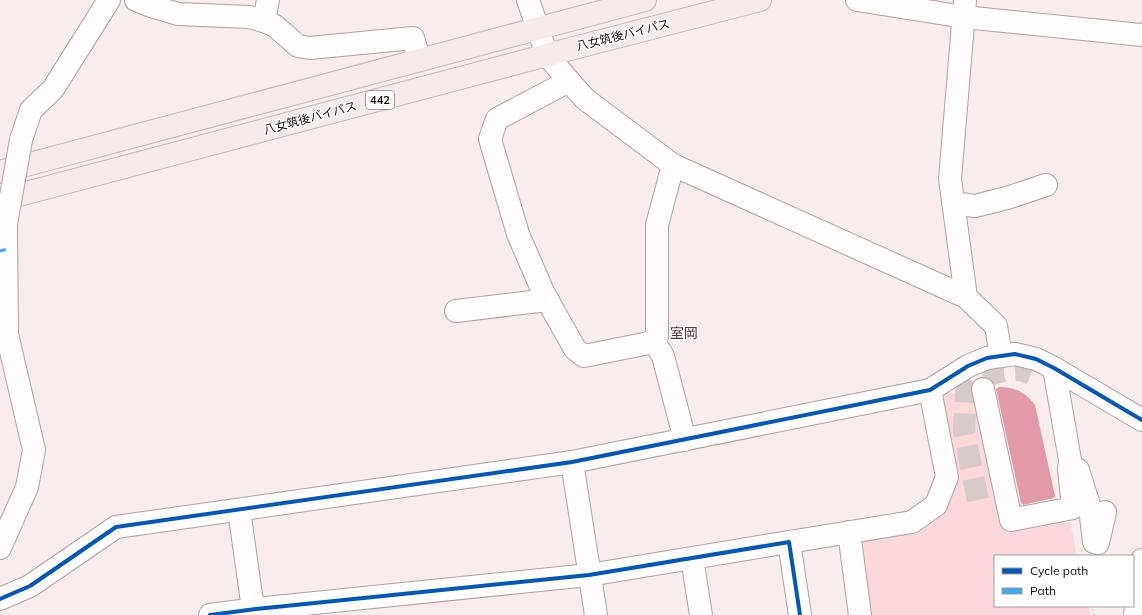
<svg xmlns="http://www.w3.org/2000/svg" width="1142" height="615" font-family="Mulish,'Noto Sans JP',sans-serif">
<rect width="100%" height="100%" fill="#f8eced"/>
<polygon fill="#fad7db" points="968,389 976,390 1005,532 1070,522 1077,556 995,556 995,606 1088,606 1090,615 867,615 856,537 939,515 943,400 948,394"/>
<path fill="#e39aa8" d="M 999,387 C 1015,387 1025,392 1035,405 L 1055,496 L 1054,498 L 1023,505 L 1021,503 L 996,389 Z"/>
<g fill="none" stroke-linecap="round" stroke-linejoin="round">
<polyline stroke="#d6cacb" stroke-width="22" stroke-dasharray="22 11" stroke-linecap="butt" points="978,500 964,432 966,393 982,377 1003,371 1021,370 1031,374"/>
<g stroke="#aea3a4" stroke-width="24">
<g id="minor">
<polyline points="136,0 151,6 178,14 249,17 264,21 275,26 298,46 310,48 413,38 416,48"/>
<polyline points="528,0 547,55 569,81 585,99 673,165 966,297 996,326 1001,356"/>
<polyline points="857,0 964,17 1142,35"/>
<polyline points="965,0 950,179 966,297"/>
<polyline points="264,21 268,0"/>
<polyline points="569,81 497,119 490,139 518,234 544,294 575,349 584,356 649,343 657,337 657,225 673,165"/>
<polyline points="21,140 31,110 53,89 109,0"/>
<polyline points="953,203 975,206 1007,198 1046,185"/>
<polyline points="456,311 548,300"/>
<polyline points="653,340 663,356 685,440"/>
<polyline points="983,389 1011,520 1073,508 1069,469 1070,460 1054,368"/>
<polyline points="572,462 596,615"/>
<polyline points="1078,470 1090,508 1094,542 1098,543 1105,512"/>
<polyline points="239,510 253,609"/>
<polyline points="849,532 860,615"/>
<polyline points="789,542 912,522 936,505 947,477 930,390"/>
<polyline points="0,548 27,487 34,450 7,334 6,224"/>
<polyline points="692,558 701,615"/>
<polyline points="0,599 30,586 116,527 572,462 930,390 968,366 987,358 1015,354 1036,359 1054,368 1142,420"/>
<polyline points="210,615 256,609 589,575 789,542 800,615"/>
<polyline points="1135,615 1142,560"/>
</g>
</g>
<g stroke="#c4b6b8" stroke-width="24">
<g id="highway">
<polyline points="0,172 645,0"/>
<polyline points="0,200 547,55 760,0"/>
</g>
</g>
<polyline stroke="#d6d2d2" stroke-width="2.5" stroke-dasharray="1 3" stroke-linecap="butt" points="1092,606 1094,615"/>
<use href="#minor" stroke="#fefcfc" stroke-width="22"/>
<use href="#highway" stroke="#f5ebed" stroke-width="22"/>
<g stroke="#aea3a4" stroke-width="24" stroke-linecap="butt">
<polyline id="minor-bridge" points="6,224 21,140"/>
</g>
<use href="#minor-bridge" stroke="#fefcfc" stroke-width="22"/>
<polyline stroke="#3fa9f5" stroke-width="3" stroke-dasharray="6 3" stroke-linecap="butt" points="0,251 7,249"/>
<g stroke="#fff" stroke-width="6">
<g id="cycleway">
<polyline points="0,599 30,586 116,527 572,462 930,390 968,366 987,358 1015,354 1036,359 1054,368 1142,420"/>
<polyline points="210,615 256,609 589,575 789,542 800,615"/>
</g>
</g>
<use href="#cycleway" stroke="#0057b8" stroke-width="4"/>
</g>
<g text-anchor="middle" stroke-width="3" stroke-linejoin="round" paint-order="stroke">
<rect fill="#fff" stroke="#5c5455" stroke-width="1" x="366" y="91" width="28" height="18" rx="3"/>
<g font-size="11" font-weight="bold" fill="#160a0c">
<text x="380" y="104">442</text>
</g>
<g font-size="12" fill="#160a0c" stroke="#fff">
<text transform="translate(623 35) rotate(-14)" y="4">八女筑後バイパス</text>
<text transform="translate(310 118) rotate(-15)" y="4">八女筑後バイパス</text>
</g>
<g font-size="14" fill="#513338" stroke="#fff">
<text x="684" y="338">室岡</text>
</g>
</g>
<rect x="994" y="555" width="140" height="52" fill="#ffffff" stroke="#a29d9e"/>
<rect x="1002" y="568" width="20" height="6" fill="#0057b8" stroke="#a29d9e"/>
<text x="1030" y="575" font-size="12" fill="#160a0c">Cycle path</text>
<rect x="1002" y="588" width="20" height="6" fill="#3fa9f5" stroke="#a29d9e"/>
<text x="1030" y="595" font-size="12" fill="#160a0c">Path</text>
</svg>
